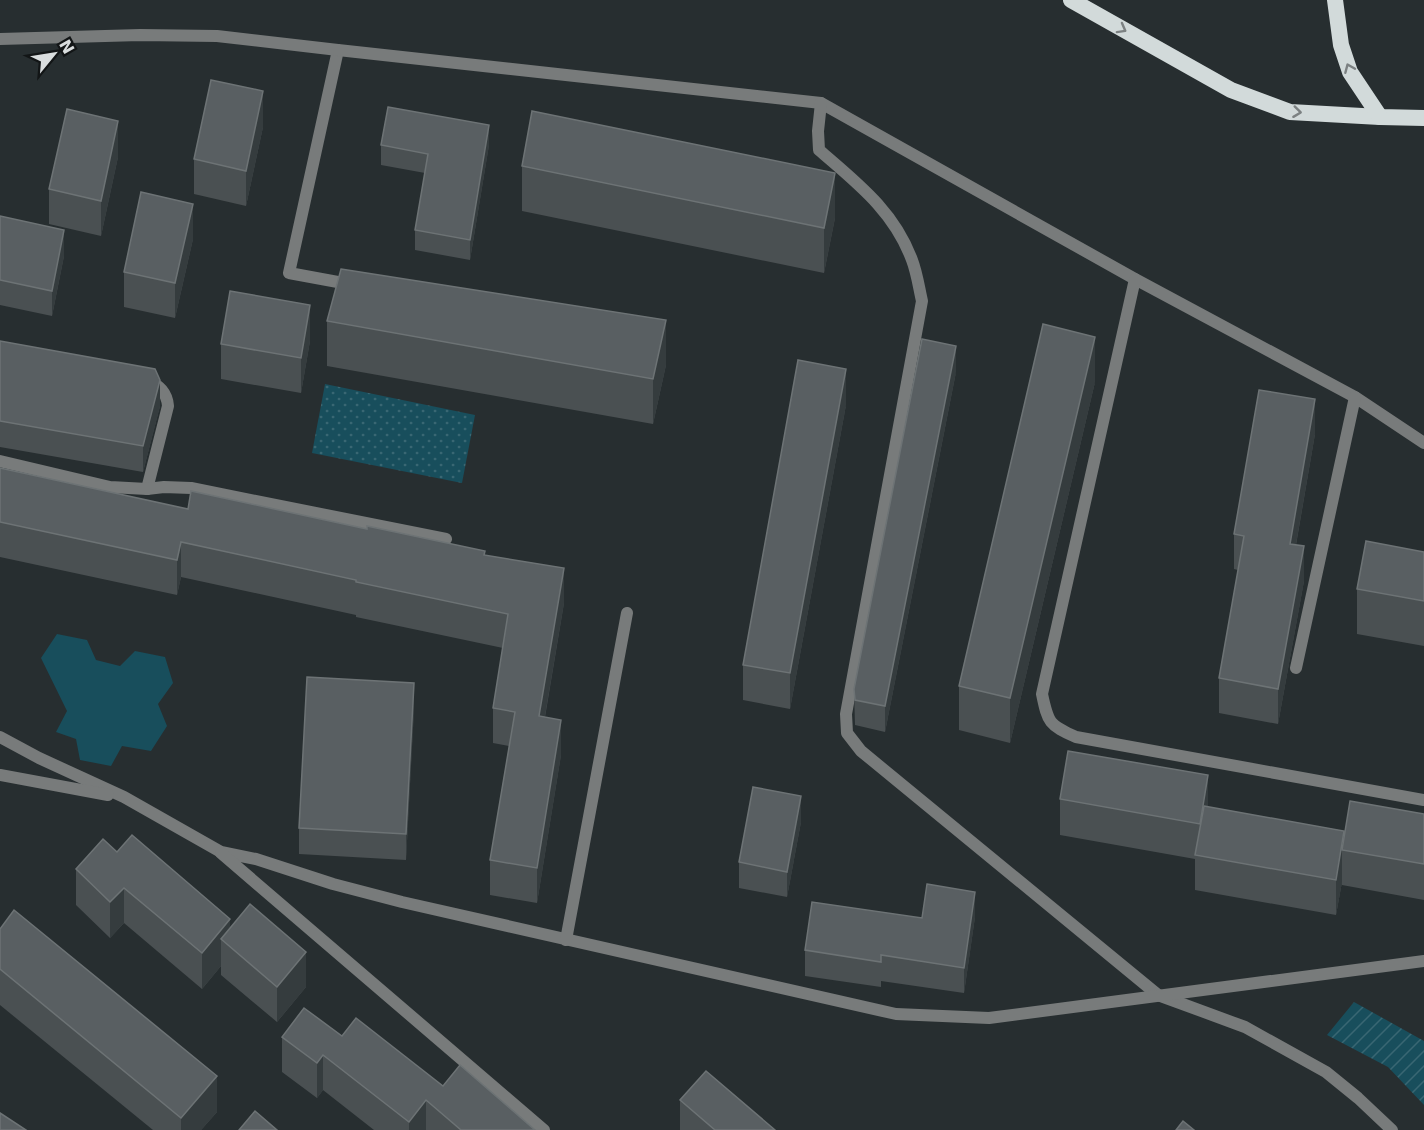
<svg xmlns="http://www.w3.org/2000/svg" width="1424" height="1130" font-family="'DejaVu Sans',sans-serif">
<defs>
<pattern id="park-dots" width="8" height="8" patternUnits="userSpaceOnUse" patternTransform="scale(1.5)"><rect width="8" height="8" fill="#184e5c"/><path d="M2 2h.1M6 6h.1" fill="none" stroke="#396773" stroke-width="1.8" stroke-linecap="round"/></pattern>
<pattern id="garden-furrows" width="10" height="10" patternUnits="userSpaceOnUse" patternTransform="scale(1.5)"><rect width="10" height="10" fill="#184e5c"/><path d="M-1 1l2-2M0 10L10 0M9 11l2-2" fill="none" stroke="#396773"/></pattern>
</defs>
<rect width="100%" height="100%" fill="#272e30"/>
<polygon fill="url(#park-dots)" points="325,384 475,415 462,483 312,453"/>
<polygon fill="url(#garden-furrows)" points="1354,1002 1424,1041 1424,1105 1388,1067 1327,1035"/>
<polygon fill="#184e5c" points="57,634 87,640 96,660 120,666 135,651 165,657 173,683 158,704 167,726 151,751 122,746 111,766 80,760 76,739 56,732 67,711 41,658"/>
<g fill="none" stroke-linecap="round" stroke-linejoin="round">
<g stroke="#787b7b" stroke-width="12">
<polyline points="338,50 289,273 354,285"/>
<path d="M 147,489 L 168,406 C 167,392 159,386 148,379"/>
</g>
<g stroke="#787b7b" stroke-width="12">
<polyline points="0,39 140,35 217,36 338,50 821,103 1135,279 1355,397 1424,443"/>
<path d="M 821,103 L 818,131 L 819,150 C 857,183 894,211 912,260 C 917,273 919,288 922,301 L 846,714 L 847,733 L 861,751 L 1158,995 L 1245,1027 L 1326,1072 L 1358,1098 L 1392,1130"/>
<path d="M 1135,279 L 1042,694 C 1048,723 1049,725 1076,737 L 1424,800"/>
<polyline points="0,461 110,487 147,489 164,487 191,488 446,539"/>
<polyline points="1296,668 1355,397"/>
<polyline points="0,737 39,758 124,797 221,852 256,859 333,884 402,902 896,1014 989,1018 1424,961"/>
<polyline points="0,775 108,795"/>
<polyline points="221,853 544,1130"/>
<polyline points="566,940 627,613"/>
</g>
<g stroke="#d2dada" stroke-width="16">
<polyline points="1071,0 1231,90 1290,112 1380,117 1424,118"/>
<polyline points="1335,0 1341,45 1350,72 1380,117"/>
</g>
</g>
<g fill="#4a5052">
<polygon points="263,127 246,206 194,194 194,159"/>
<polygon points="381,145 489,145 470,260 415,250 415,230 425,173 381,165"/>
<polygon points="118,157 101,236 49,224 49,189"/>
<polygon points="522,166 835,218 824,273 522,211"/>
<polygon points="0,216 64,256 52,316 0,305"/>
<polygon points="193,239 175,318 124,307 124,272"/>
<polygon points="327,321 666,365 653,424 327,366"/>
<polygon points="0,341 160,406 143,472 0,447"/>
<polygon points="310,341 301,393 221,379 221,344"/>
<polygon points="956,372 885,732 855,725 854,689"/>
<polygon points="1095,382 1010,743 959,730 959,686"/>
<polygon points="846,405 790,709 743,700 743,665"/>
<polygon points="1315,434 1296,545 1304,581 1278,724 1219,713 1219,678 1238,570 1234,569 1234,534"/>
<polygon points="0,466 0,468 188,509 485,555 564,603 545,717 561,755 537,903 490,895 490,860 509,746 493,743 493,708 503,648 356,617 356,615 181,577 177,595 0,557"/>
<polygon points="1424,552 1424,646 1357,634 1357,589"/>
<polygon points="414,709 406,860 299,854 299,828"/>
<polygon points="1060,799 1208,807 1344,831 1424,814 1424,900 1342,885 1342,882 1336,915 1195,890 1195,859 1060,835"/>
<polygon points="801,822 787,897 739,888 739,862"/>
<polygon points="117,852 230,928 306,987 277,1022 221,975 221,966 202,989 124,923 110,938 76,905 76,869"/>
<polygon points="975,917 964,993 881,981 881,987 805,976 805,950 922,918"/>
<polygon points="0,929 217,1112 201,1130 153,1130 0,1005"/>
<polygon points="342,1036 443,1086 535,1130 374,1130 323,1090 317,1098 282,1072 282,1037"/>
<polygon points="680,1100 775,1130 680,1130"/>
</g>
<g fill="#353c3e">
<polygon points="263,91 263,127 246,206 246,171"/>
<polygon points="118,121 118,157 101,236 101,201"/>
<polygon points="489,125 489,145 470,260 470,240"/>
<polygon points="835,173 835,218 824,273 824,228"/>
<polygon points="193,204 193,239 175,318 175,283"/>
<polygon points="64,230 64,256 52,316 52,291"/>
<polygon points="310,305 310,341 301,393 301,358"/>
<polygon points="666,320 666,365 653,424 653,379"/>
<polygon points="1095,337 1095,382 1010,743 1010,698"/>
<polygon points="956,346 956,372 885,732 885,706"/>
<polygon points="846,369 846,405 790,709 790,673"/>
<polygon points="160,380 160,406 143,472 143,446"/>
<polygon points="1315,399 1315,434 1290,579 1290,544"/>
<polygon points="181,542 181,577 177,595 177,560"/>
<polygon points="1304,546 1304,581 1278,724 1278,689"/>
<polygon points="564,568 564,603 539,751 539,716"/>
<polygon points="414,683 414,709 406,860 406,834"/>
<polygon points="561,720 561,755 537,903 537,868"/>
<polygon points="1208,775 1208,811 1200,856 1200,824"/>
<polygon points="801,796 801,822 787,897 787,872"/>
<polygon points="1344,831 1342,850 1342,882 1336,915 1336,880"/>
<polygon points="124,888 124,923 110,938 110,902"/>
<polygon points="975,892 975,917 964,993 964,968"/>
<polygon points="230,919 230,947 221,939 221,966 202,989 202,953"/>
<polygon points="306,952 306,987 277,1022 277,987"/>
<polygon points="323,1055 323,1090 317,1098 317,1063"/>
<polygon points="217,1076 217,1112 201,1130 181,1130 181,1118"/>
<polygon points="426,1100 426,1130 409,1130 409,1122"/>
</g>
<g fill="#595f62" stroke="#6d7375" stroke-width="1.5">
<polygon points="211,80 263,91 246,171 194,159"/>
<polygon points="388,107 489,125 470,240 415,230 428,154 381,145"/>
<polygon points="67,109 118,121 101,201 49,189"/>
<polygon points="532,111 835,173 824,228 522,166"/>
<polygon points="141,192 193,204 175,283 124,272"/>
<polygon points="0,216 64,230 52,291 0,280"/>
<polygon points="341,269 666,320 653,379 327,321"/>
<polygon points="230,291 310,305 301,358 221,344"/>
<polygon points="1043,324 1095,337 1010,698 959,686"/>
<polygon points="922,339 956,346 885,706 855,700 854,689"/>
<polygon points="0,341 155,369 160,380 143,446 0,421"/>
<polygon points="798,360 846,369 790,673 743,665"/>
<polygon points="1259,390 1315,399 1290,544 1304,546 1278,689 1219,678 1244,536 1234,534"/>
<polygon points="0,468 188,509 191,491 367,529 367,526 485,551 484,555 564,568 539,716 561,720 537,868 490,860 515,712 493,708 508,614 356,582 356,580 181,542 177,560 0,522"/>
<polygon points="1366,541 1424,552 1424,601 1357,589"/>
<polygon points="307,677 414,683 406,834 299,828"/>
<polygon points="1068,751 1208,775 1200,824 1060,799"/>
<polygon points="753,787 801,796 787,872 739,862"/>
<polygon points="1350,801 1424,814 1424,864 1342,850"/>
<polygon points="1204,806 1344,831 1336,880 1195,855"/>
<polygon points="132,835 230,919 202,953 124,888 110,902 76,869 103,839 117,852"/>
<polygon points="927,884 975,892 964,968 881,955 881,962 805,950 812,902 922,918"/>
<polygon points="250,904 306,952 277,987 221,939"/>
<polygon points="14,910 217,1076 181,1118 0,969 0,929"/>
<polygon points="304,1008 342,1036 356,1018 443,1086 460,1065 535,1130 461,1130 426,1100 409,1122 323,1055 317,1063 282,1037"/>
<polygon points="706,1071 775,1130 715,1130 680,1100"/>
<polygon points="255,1111 277,1130 239,1130"/>
<polygon points="0,1113 26,1130 0,1130"/>
<polygon points="1183,1121 1194,1130 1176,1130"/>
</g>
<defs><path id="oneway-chevron" d="M-2-3.5L2.5 0L-2 3.5" fill="none" stroke-width="1.6" stroke-linecap="round" stroke-linejoin="round" transform="scale(1.5)"/></defs>
<g stroke="#7c8182">
<use href="#oneway-chevron" transform="translate(1122 29) rotate(29)"/>
<use href="#oneway-chevron" transform="translate(1349 68) rotate(-113)"/>
<use href="#oneway-chevron" transform="translate(1297 112) rotate(7)"/>
</g>
<g transform="translate(54 54) rotate(60)" stroke="#121516" stroke-width="4.5" paint-order="stroke">
<path d="M0-4.5L10 22L0 15L-10 22Z" fill="#d9ddde"/>
<text y="-9" font-size="16" font-weight="bold" text-anchor="middle" fill="#d9ddde">N</text>
</g>
</svg>
